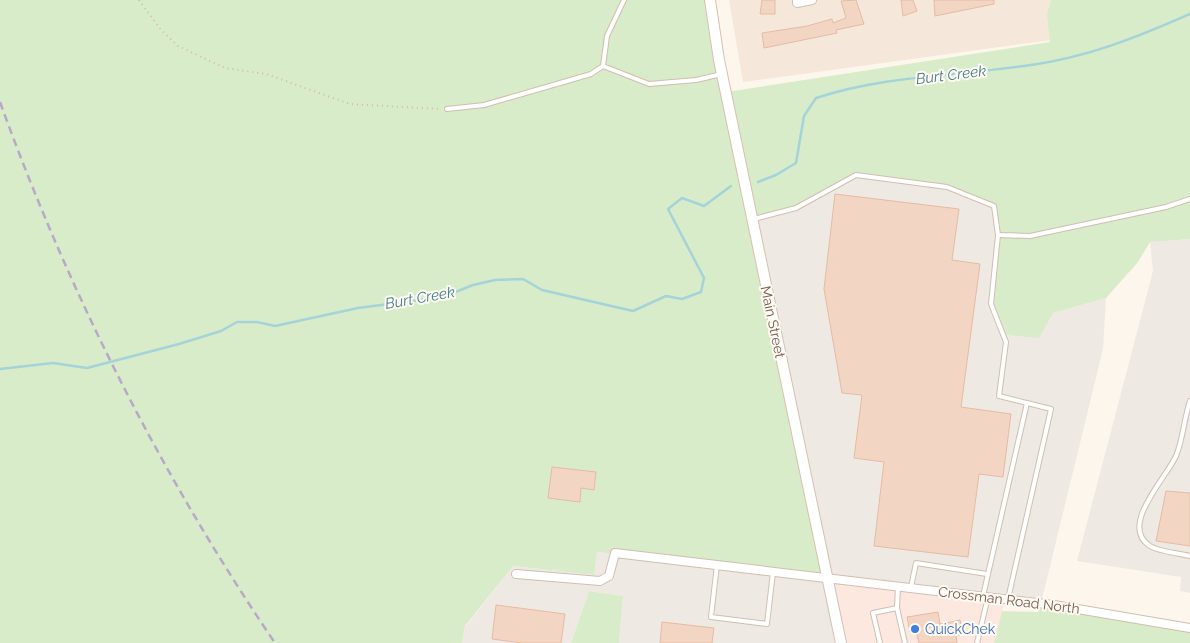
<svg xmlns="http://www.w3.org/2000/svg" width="1190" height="643" font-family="Raleway,sans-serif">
<rect width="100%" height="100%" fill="#fdf6ec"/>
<polygon fill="#f5e8da" points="729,0 1067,0 1059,39 743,82"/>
<polygon fill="#fde8e0" points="828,578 1005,599 994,643 841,643"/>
<g fill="#efe9e4">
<polygon points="856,175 947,187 994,206 1053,313 1106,298 1103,349 1041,603 828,578 841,643 619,643 623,596 589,591 571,643 462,643 465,627 513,566 594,575 596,552 615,553 752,219"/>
<polygon points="1190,239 1190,593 1180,591 1181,577 1077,561 1153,271 1150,242"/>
</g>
<g fill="#d8ecc9">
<polygon points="0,0 710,0 726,92 1050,42 1047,15 1051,0 1190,0 1190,239 1150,242 1138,262 1106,298 1053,313 1039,338 1009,335 1001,331 991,304 998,235 994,206 947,187 856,175 796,208 752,219 828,578 597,552 594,575 513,566 465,626 462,643 0,643"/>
<polygon points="589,591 623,596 619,643 571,643"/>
<polygon points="1041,603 1190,628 1190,643 994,643 1002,611 1038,612"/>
</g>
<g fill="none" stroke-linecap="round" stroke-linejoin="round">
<g stroke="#a5d3da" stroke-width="2.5">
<path d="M 758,182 L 776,175 L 796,163 L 804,116 L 816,98 C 885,75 960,76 1031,65 C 1088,57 1138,37 1190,14"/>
<polyline points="0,369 53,363 87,368 179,344 221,331 237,322 257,322 275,326 358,308 443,297 473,285 495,280 523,279 542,290 633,311 666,296 682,299 701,292 704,278 668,209 682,198 704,206 731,186"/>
</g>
</g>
<g fill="#f3d5c3" stroke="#e6bba3">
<polygon points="762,0 775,0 775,14 760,14"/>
<polygon points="856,0 864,24 836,30 837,33 764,48 762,33 807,26 832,19 833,23 846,18 841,1"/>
<polygon points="901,0 913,0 917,11 903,16"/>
<polygon points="934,0 994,0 994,4 935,16"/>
<polygon points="835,194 959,209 952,260 980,264 961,407 1011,414 1003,477 979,474 968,557 874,546 884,462 854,458 862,395 842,393 824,289"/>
<polygon points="552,467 596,472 594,490 581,488 580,502 548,498"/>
<polygon points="1166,491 1190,493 1190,546 1156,541"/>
<polygon points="496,605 565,614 561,643 522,643 492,639"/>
<polygon points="938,612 940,624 960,620 963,634 956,636 957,643 919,643 916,631 910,632 907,617"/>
<polygon points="662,622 714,628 712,643 660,643"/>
</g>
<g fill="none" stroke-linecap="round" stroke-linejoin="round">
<g stroke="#d1beb0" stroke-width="6">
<g id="service">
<polyline points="603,66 649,84 696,80 722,74"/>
<polyline points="447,109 484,105 591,74 603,66 607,36 624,0"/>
<polyline points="754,219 796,208 856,175 947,187 994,206 998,235 991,304 1006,342 999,396 1051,409 1008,599"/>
<polyline points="998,235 1030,236 1166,207 1190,199"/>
<path d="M 1190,401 C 1184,419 1183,439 1176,456 C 1167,477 1118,526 1150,546 C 1160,552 1178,553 1190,556"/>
<polyline points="717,565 711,617 767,624 773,572"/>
<polyline points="898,586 897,608 905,643"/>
<polyline points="911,587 916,563 987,574"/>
<polyline points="983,596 1027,403"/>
<polyline points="880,643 873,613 897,608"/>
<polyline points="977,643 988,597"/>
</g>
</g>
<g stroke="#d1beb0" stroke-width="10">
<g id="minor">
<polyline points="797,0 797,3 812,0"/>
<polyline points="516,574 600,581 609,576 615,553 1054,605 1190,628"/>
</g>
</g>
<g stroke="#d6c0b0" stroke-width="12">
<polyline id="secondary" points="710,0 719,60 841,643"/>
</g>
<polyline stroke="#d9b8a5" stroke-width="2" stroke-dasharray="1 4" stroke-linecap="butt" points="139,0 161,30 178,46 225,68 266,74 350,104 440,109"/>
<use href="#service" stroke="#fff" stroke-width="4"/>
<use href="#minor" stroke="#fff" stroke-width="8"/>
<use href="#secondary" stroke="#fff" stroke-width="10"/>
<path stroke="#b9a8c9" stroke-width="2.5" stroke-dasharray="8 5" stroke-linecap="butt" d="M 0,102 C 69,293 161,475 275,643"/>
</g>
<circle fill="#3f7fe0" stroke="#fffaf3" stroke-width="2" cx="915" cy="629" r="5"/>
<g text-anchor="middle" stroke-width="4" stroke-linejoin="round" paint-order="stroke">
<g font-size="14" fill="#7a5c4d" stroke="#fffaf3">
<text transform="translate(773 322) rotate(78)" y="5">Main Street</text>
<text transform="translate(1009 600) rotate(7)" y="5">Crossman Road North</text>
</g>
<g font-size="14" fill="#366cbe" stroke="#fffaf3" text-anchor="start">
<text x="925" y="634">QuickChek</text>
</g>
<g font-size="15" font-style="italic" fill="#437c86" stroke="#fffaf3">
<text transform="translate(951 75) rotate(-7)" y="5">Burt Creek</text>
<text transform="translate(420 298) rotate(-10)" y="5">Burt Creek</text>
</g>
</g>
</svg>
